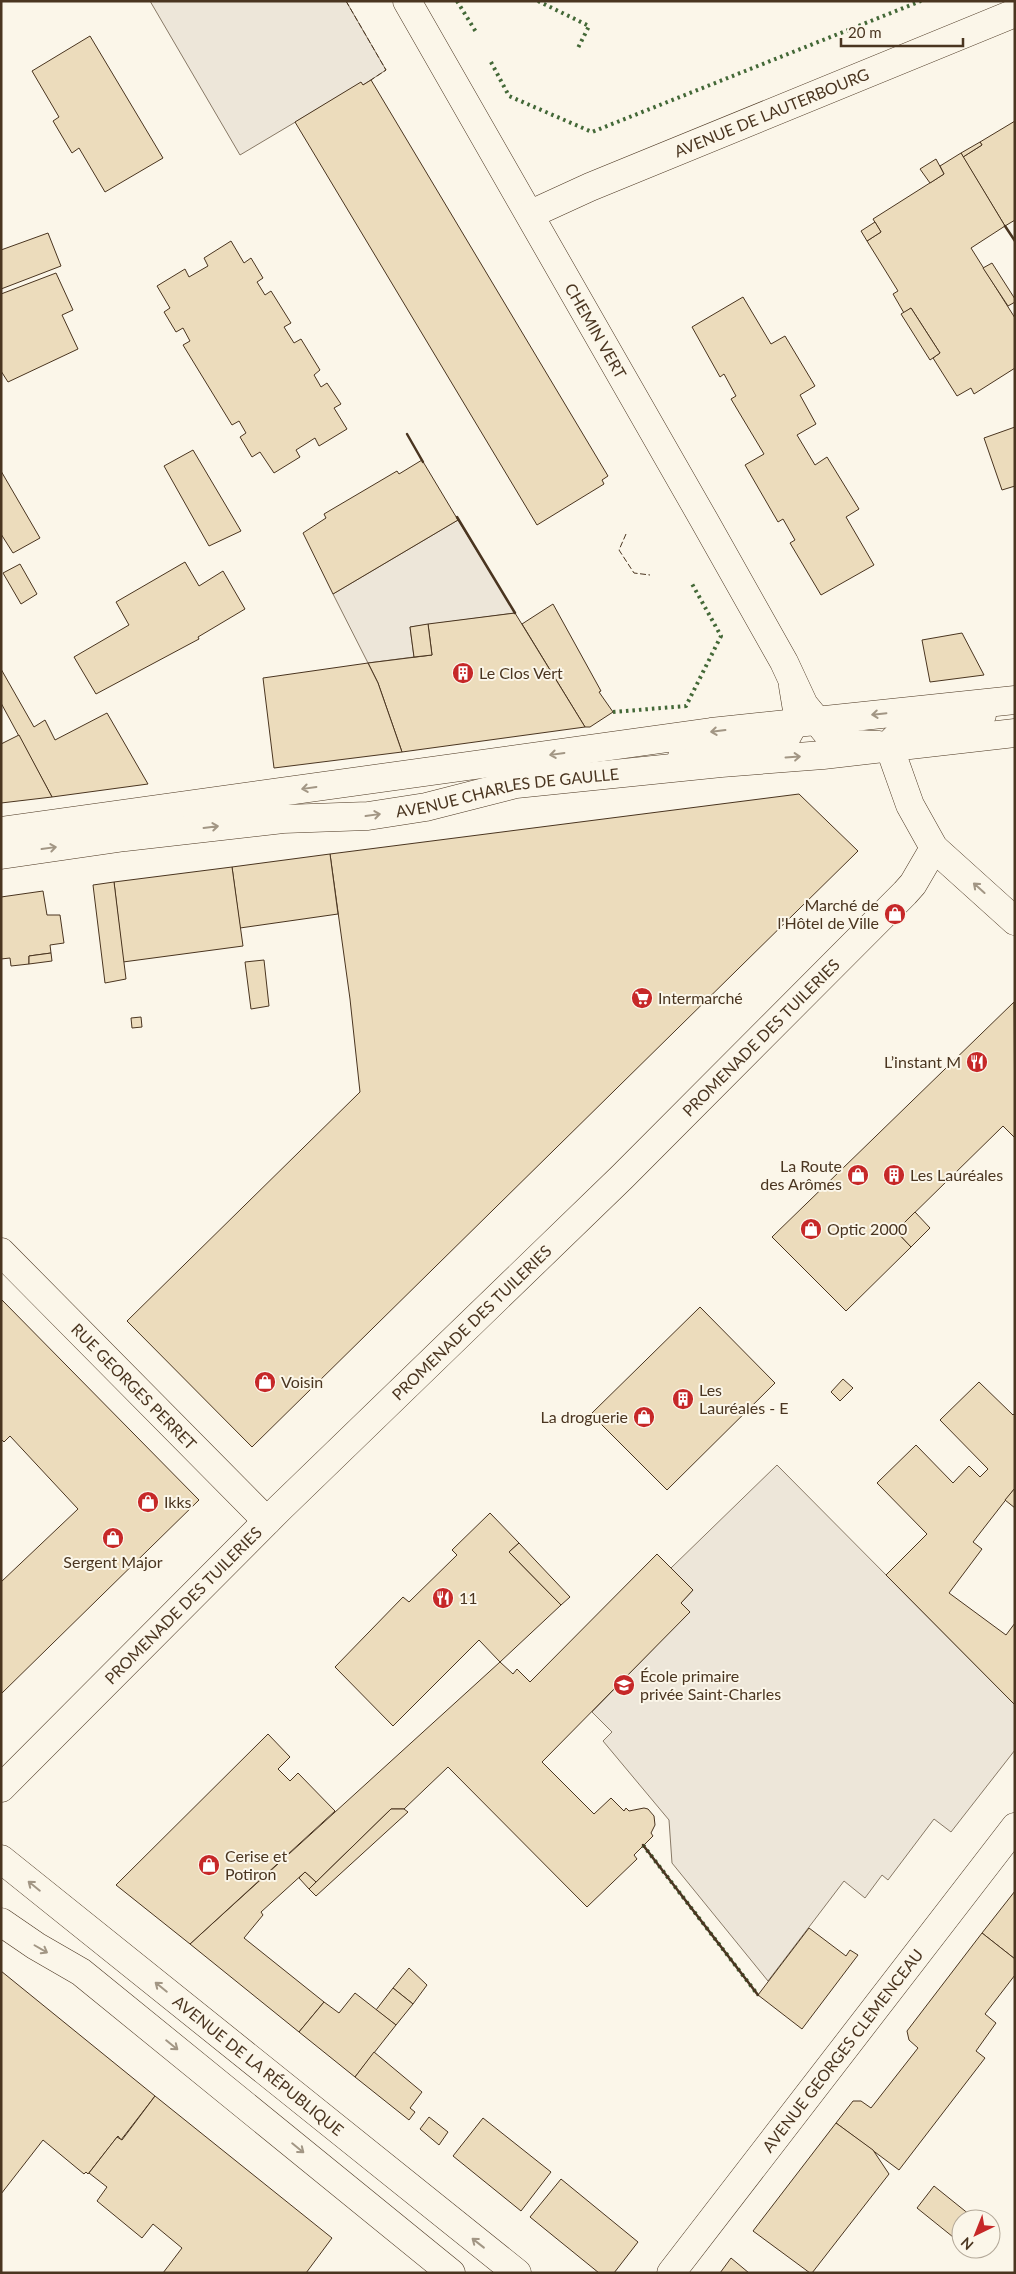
<svg xmlns="http://www.w3.org/2000/svg" width="1016" height="2274" font-family="Lato,sans-serif">
<rect width="100%" height="100%" fill="#fbf6e9"/>
<g fill="#ede6d9" stroke="#887966">
<polygon points="150,1 346,1 386,70 363,85 361,83 240,155"/>
<polygon points="458,520 515,613 410,627 414,657 368,663 333,594"/>
<polygon points="777,1465 1015,1705 1015,1750 951,1832 934,1819 888,1880 882,1875 865,1898 844,1881 768,1981 672,1863 669,1820 603,1741 612,1732 592,1712 689,1612 681,1603 693,1590 671,1568"/>
</g>
<g fill="#ecdcbc" stroke="#4a3520">
<polygon points="90,36 163,158 105,192 79,148 72,153 53,121 59,117 32,71"/>
<polygon points="371,80 608,476 602,480 604,484 537,525 295,122 361,82 363,85"/>
<polygon points="1015,121 1015,220 1005,226 963,157 982,145 980,142"/>
<polygon points="980,142 982,145 963,157 961,153"/>
<polygon points="961,153 1005,226 971,248 1015,318 1015,368 974,394 971,388 957,396 933,358 940,353 911,308 904,313 893,294 898,291 867,241 881,232 873,219 944,174 940,166"/>
<polygon points="936,159 944,174 930,183 920,169"/>
<polygon points="875,222 881,232 867,241 861,231"/>
<polygon points="48,233 61,266 1,289 1,250"/>
<polygon points="231,241 244,263 251,258 263,278 257,282 265,295 271,291 291,323 284,327 294,343 301,339 320,370 314,375 321,387 327,383 341,404 334,408 347,429 319,446 315,438 296,450 300,457 274,473 260,452 252,457 240,437 246,433 239,421 232,425 183,345 190,341 183,328 176,332 164,312 170,308 157,286 185,269 189,277 208,266 204,258"/>
<polygon points="992,263 1015,299 1015,302 1008,306 983,268"/>
<polygon points="56,273 73,310 62,315 78,349 8,382 1,371 1,294"/>
<polygon points="743,297 771,344 785,336 815,386 800,395 816,424 797,435 815,465 827,457 859,509 846,517 874,565 821,595 790,543 795,540 783,519 778,522 745,465 764,454 731,399 736,396 724,374 720,377 692,327"/>
<polygon points="911,308 940,353 930,360 901,314"/>
<polygon points="1015,427 1015,486 1002,490 984,438"/>
<polygon points="193,450 241,531 209,546 164,466"/>
<polygon points="422,460 458,520 333,594 303,533 326,518 324,514 397,471 399,474"/>
<polygon points="1,471 40,538 13,553 1,534"/>
<polygon points="185,562 199,586 223,571 245,609 198,637 199,639 96,694 74,657 129,625 116,602"/>
<polygon points="20,564 37,594 21,604 3,573"/>
<polygon points="553,604 601,691 599,692 613,712 590,727 585,727 522,624"/>
<polygon points="515,613 585,727 402,752 378,683 368,663 432,655 428,624"/>
<polygon points="428,624 432,655 414,657 410,627"/>
<polygon points="962,633 984,675 930,682 922,640"/>
<polygon points="368,663 378,683 402,752 274,768 263,678"/>
<polygon points="1,669 34,727 45,720 55,740 107,713 148,784 52,797 1,703"/>
<polygon points="19,735 52,797 1,803 1,744"/>
<polygon points="799,794 858,851 252,1447 127,1321 360,1092 350,999 330,854"/>
<polygon points="330,854 338,914 240,928 232,867"/>
<polygon points="232,867 243,946 123,962 114,882"/>
<polygon points="114,882 126,979 105,983 93,885"/>
<polygon points="43,891 47,915 60,915 64,943 50,945 51,953 29,956 29,964 11,966 10,958 1,959 1,897"/>
<polygon points="51,953 52,961 29,964 29,956"/>
<polygon points="264,960 269,1006 251,1009 245,962"/>
<polygon points="1014,1002 1015,1138 1003,1126 896,1231 911,1247 846,1311 772,1237"/>
<polygon points="141,1017 142,1027 132,1028 131,1018"/>
<polygon points="915,1212 930,1228 911,1247 896,1231"/>
<polygon points="1,1299 199,1500 1,1694 1,1582 78,1509 10,1436 4,1442 1,1439"/>
<polygon points="700,1307 775,1383 667,1490 591,1414"/>
<polygon points="843,1379 853,1388 840,1401 831,1392"/>
<polygon points="979,1382 1013,1415 1015,1413 1015,1488 973,1542 982,1549 949,1593 1006,1635 1015,1623 1015,1705 886,1575 927,1534 877,1483 916,1445 953,1483 969,1466 980,1477 988,1469 940,1420"/>
<polygon points="1015,1488 1015,1508 1005,1500"/>
<polygon points="490,1513 519,1543 509,1552 561,1605 500,1662 479,1640 393,1726 335,1667 403,1597 409,1602 457,1555 452,1550"/>
<polygon points="519,1543 570,1597 561,1605 509,1552"/>
<polygon points="657,1554 693,1590 681,1603 690,1612 542,1762 594,1814 611,1798 624,1811 626,1808 629,1811 644,1808 648,1809 654,1816 655,1825 651,1833 653,1836 634,1855 637,1859 587,1907 448,1767 404,1809 391,1809 316,1882 305,1872 261,1912 263,1915 244,1938 324,2002 299,2032 190,1944 500,1662 513,1674 517,1669 530,1682"/>
<polygon points="268,1734 290,1757 278,1769 290,1781 298,1773 335,1811 190,1944 116,1885"/>
<polygon points="391,1809 404,1809 408,1812 316,1896 309,1889"/>
<polygon points="305,1872 316,1882 309,1889 299,1878"/>
<polygon points="1015,1891 1015,1959 982,1933"/>
<polygon points="809,1928 846,1956 850,1950 858,1955 802,2029 758,1995"/>
<polygon points="982,1933 1015,1959 1015,1975 985,2014 996,2023 976,2051 985,2058 899,2170 836,2123 853,2101 861,2101 871,2108 918,2048 909,2040 907,2031"/>
<polygon points="409,1968 427,1985 413,2004 393,1988"/>
<polygon points="1,1971 155,2096 121,2140 118,2136 88,2174 86,2172 84,2174 43,2140 1,2194"/>
<polygon points="393,1988 413,2004 396,2025 376,2010"/>
<polygon points="355,1993 396,2025 355,2077 299,2032 324,2002 339,2013"/>
<polygon points="374,2052 422,2092 410,2108 415,2112 409,2120 355,2077"/>
<polygon points="155,2096 332,2238 306,2273 163,2273 182,2248 153,2224 142,2238 97,2201 107,2187 89,2173 117,2137 122,2140"/>
<polygon points="429,2117 448,2132 439,2145 420,2129"/>
<polygon points="483,2118 551,2172 521,2211 453,2156"/>
<polygon points="836,2123 873,2150 889,2174 812,2273 810,2273 753,2231"/>
<polygon points="561,2179 638,2242 614,2273 599,2273 530,2217"/>
<polygon points="934,2186 975,2219 961,2219 961,2237 958,2241 917,2208"/>
<polygon points="731,2258 749,2273 720,2273"/>
</g>
<g fill="none" stroke-linecap="round" stroke-linejoin="round">
<g stroke="#4a3520" stroke-width="29">
<g id="street">
<path id="s1" d="M 407,1 L 704,520 L 784,662 L 804,705 L 827,733 L 856,744 L 879,745"/>
<path id="s2" d="M 531,214 L 590,187 L 1015,13"/>
<path id="s3" d="M 1,1252 L 267,1521"/>
<path id="s4" d="M 1,1788 L 280,1508 L 622,1177 L 905,893 L 913,884 L 934,848"/>
<path id="s5" d="M 671,2273 L 1015,1827"/>
</g>
</g>
<g stroke="#4a3520" stroke-width="29">
<g id="secondary">
<path d="M 982,715 C 952,721 906,718 889,746 L 910,805 L 934,848 L 1015,921"/>
<polyline points="682,756 766,744 787,736 798,716 793,686"/>
</g>
</g>
<g stroke="#4a3520" stroke-width="29">
<g id="primary">
<polyline points="1,831 711,732 1015,700"/>
<path id="s6" d="M 1,855 L 125,837 L 283,819 L 368,816 L 426,807 L 516,784 L 721,763 L 823,755 L 1015,733"/>
<path id="s7" d="M 1,1859 L 517,2273"/>
<polyline points="1,1922 36,1946 81,1972 451,2273"/>
</g>
</g>
<use href="#street" stroke="#fbf6e9" stroke-width="28"/>
<use href="#secondary" stroke="#fbf6e9" stroke-width="28"/>
<use href="#primary" stroke="#fbf6e9" stroke-width="28"/>
<g stroke="#436837" stroke-width="4" stroke-dasharray="2.5 4" stroke-linecap="butt">
<polyline points="457,1 476,32"/>
<polyline points="538,1 589,26 578,48"/>
<polyline points="491,62 509,96 592,132 921,1"/>
<polyline points="613,712 686,706 721,636 691,582"/>
<polyline points="643,1845 758,1995"/>
</g>
<g stroke="#4a3520" stroke-width="1" stroke-dasharray="6 2.5" stroke-linecap="butt">
<polyline points="346,1 386,70 371,80"/>
<polyline points="626,534 619,550 634,573 650,575"/>
</g>
<g stroke="#4a3520" stroke-width="2.5">
<polyline points="1005,226 1015,241"/>
<polyline points="407,434 423,462"/>
<polyline points="457,517 515,613"/>
<polyline points="643,1845 758,1995"/>
</g>
</g>
<defs><path id="oneway-shaft" d="M-6 0H5M1.5-3L5.5 0L1.5 3" fill="none" stroke-width="1.6" stroke-linecap="round" stroke-linejoin="round" transform="scale(1.25)"/></defs>
<g stroke="#a29684">
<use href="#oneway-shaft" transform="translate(879 714) rotate(174)"/>
<use href="#oneway-shaft" transform="translate(718 731) rotate(173)"/>
<use href="#oneway-shaft" transform="translate(557 754) rotate(172)"/>
<use href="#oneway-shaft" transform="translate(793 757) rotate(-4)"/>
<use href="#oneway-shaft" transform="translate(309 788) rotate(172)"/>
<use href="#oneway-shaft" transform="translate(373 815) rotate(-8)"/>
<use href="#oneway-shaft" transform="translate(211 827) rotate(-7)"/>
<use href="#oneway-shaft" transform="translate(49 848) rotate(-8)"/>
<use href="#oneway-shaft" transform="translate(979 888) rotate(-138)"/>
<use href="#oneway-shaft" transform="translate(34 1886) rotate(-141)"/>
<use href="#oneway-shaft" transform="translate(41 1949) rotate(30)"/>
<use href="#oneway-shaft" transform="translate(161 1987) rotate(-141)"/>
<use href="#oneway-shaft" transform="translate(172 2045) rotate(39)"/>
<use href="#oneway-shaft" transform="translate(298 2148) rotate(39)"/>
<use href="#oneway-shaft" transform="translate(478 2243) rotate(-142)"/>
</g>
<defs>
<g id="building-disc" transform="scale(1.125)"><circle r="9.5" fill="#c62828" stroke="#fbf6e9"/><path d="M-4-6H4V6H1V3H-1V6H-4ZM-2.5-4.3h1.7v1.8h-1.7ZM.8-4.3h1.7v1.8H.8ZM-2.5-1h1.7V.8h-1.7ZM.8-1h1.7V.8H.8Z" fill="#fff"/></g>
<g id="shop-disc" transform="scale(1.125)"><circle r="9.5" fill="#c62828" stroke="#fbf6e9"/><path d="M-5-2.5h2.3a2.7 3.5 0 0 1 5.4 0H5L5.5 6h-11ZM-1.5-2.5h3a1.5 2.3 0 0 0-3 0Z" fill="#fff"/></g>
<g id="supermarket-disc" transform="scale(1.125)"><circle r="9.5" fill="#c62828" stroke="#fbf6e9"/><path d="M-6-5.5h2.5l.6 2H6L4.5 2H-2.5L-4.4-4H-6ZM-1.5 3.2a1.3 1.3 0 1 0 .1 0ZM3 3.2a1.3 1.3 0 1 0 .1 0Z" fill="#fff"/></g>
<g id="restaurant-disc" transform="scale(1.125)"><circle r="9.5" fill="#c62828" stroke="#fbf6e9"/><path d="M-5-6h1v4h1v-4h1v4h1v-4h1v5L-1.5 .5V6h-2V.5L-5-1ZM5-6V6H3V1.5H1.5Q1.5-4 5-6Z" fill="#fff"/></g>
<g id="school-disc" transform="scale(1.125)"><circle r="9.5" fill="#c62828" stroke="#fbf6e9"/><path d="M0-5L7-2L0 1L-7-2ZM-4 1L0 2.5L4 1V4Q0 6-4 4Z" fill="#fff"/></g>
</defs>
<g fill-rule="evenodd">
<use href="#building-disc" x="463" y="673"/>
<use href="#shop-disc" x="895" y="914"/>
<use href="#supermarket-disc" x="642" y="998"/>
<use href="#restaurant-disc" x="977" y="1062"/>
<use href="#shop-disc" x="858" y="1175"/>
<use href="#building-disc" x="894" y="1175"/>
<use href="#shop-disc" x="811" y="1229"/>
<use href="#shop-disc" x="265" y="1382"/>
<use href="#building-disc" x="683" y="1399"/>
<use href="#shop-disc" x="644" y="1417"/>
<use href="#shop-disc" x="148" y="1502"/>
<use href="#shop-disc" x="113" y="1538"/>
<use href="#restaurant-disc" x="443" y="1598"/>
<use href="#school-disc" x="624" y="1685"/>
<use href="#shop-disc" x="209" y="1865"/>
</g>
<g text-anchor="middle" stroke-width="4" stroke-linejoin="round" paint-order="stroke">
<g font-size="16" fill="#4a3520" stroke="#fbf6e9">
<text dy="6" stroke="none"><textPath href="#s2" startOffset="261">AVENUE DE LAUTERBOURG</textPath></text>
<text dy="6" stroke="none"><textPath href="#s1" startOffset="380">CHEMIN VERT</textPath></text>
<text dy="6" stroke="none"><textPath href="#s6" startOffset="511">AVENUE CHARLES DE GAULLE</textPath></text>
<text dy="6" stroke="none"><textPath href="#s4" startOffset="1068">PROMENADE DES TUILERIES</textPath></text>
<text dy="6" stroke="none"><textPath href="#s4" startOffset="662">PROMENADE DES TUILERIES</textPath></text>
<text dy="6" stroke="none"><textPath href="#s3" startOffset="189">RUE GEORGES PERRET</textPath></text>
<text dy="6" stroke="none"><textPath href="#s4" startOffset="258">PROMENADE DES TUILERIES</textPath></text>
<text dy="6" stroke="none"><textPath href="#s5" startOffset="281">AVENUE GEORGES CLEMENCEAU</textPath></text>
<text dy="6" stroke="none"><textPath href="#s7" startOffset="330">AVENUE DE LA RÉPUBLIQUE</textPath></text>
</g>
<g font-size="16" fill="#4a3520" stroke="#fbf6e9" text-anchor="start">
<text x="479" y="679">Le Clos Vert</text>
<text x="879" y="911" text-anchor="end">Marché de<tspan x="879" dy="18">l'Hôtel de Ville</tspan></text>
<text x="658" y="1004">Intermarché</text>
<text x="961" y="1068" text-anchor="end">L’instant M</text>
<text x="842" y="1172" text-anchor="end">La Route<tspan x="842" dy="18">des Arômes</tspan></text>
<text x="910" y="1181">Les Lauréales</text>
<text x="827" y="1235">Optic 2000</text>
<text x="281" y="1388">Voisin</text>
<text x="699" y="1396">Les<tspan x="699" dy="18">Lauréales - E</tspan></text>
<text x="628" y="1423" text-anchor="end">La droguerie</text>
<text x="164" y="1508">Ikks</text>
<text x="113" y="1568" text-anchor="middle">Sergent Major</text>
<text x="459" y="1604">11</text>
<text x="640" y="1682">École primaire<tspan x="640" dy="18">privée Saint-Charles</tspan></text>
<text x="225" y="1862">Cerise et<tspan x="225" dy="18">Potiron</tspan></text>
</g>
</g>
<rect width="1016" height="2274" fill="none" stroke="#4a3520" stroke-width="5"/>
<g transform="translate(976 2234) rotate(223)"><circle r="24" fill="#fbf6e9" stroke="#b4a999"/>
<path d="M0-4L9 19L0 12L-9 19Z" fill="#c62828"/>
<text y="-8" font-size="14" font-weight="bold" text-anchor="middle" fill="#4a3520">N</text>
</g>
<path d="M841 38v8h122v-8" fill="none" stroke="#4a3520" stroke-width="2.5"/>
<text x="848" y="38" font-size="15" fill="#4a3520" stroke="#fbf6e9" stroke-width="4" paint-order="stroke">20 m</text>
</svg>
